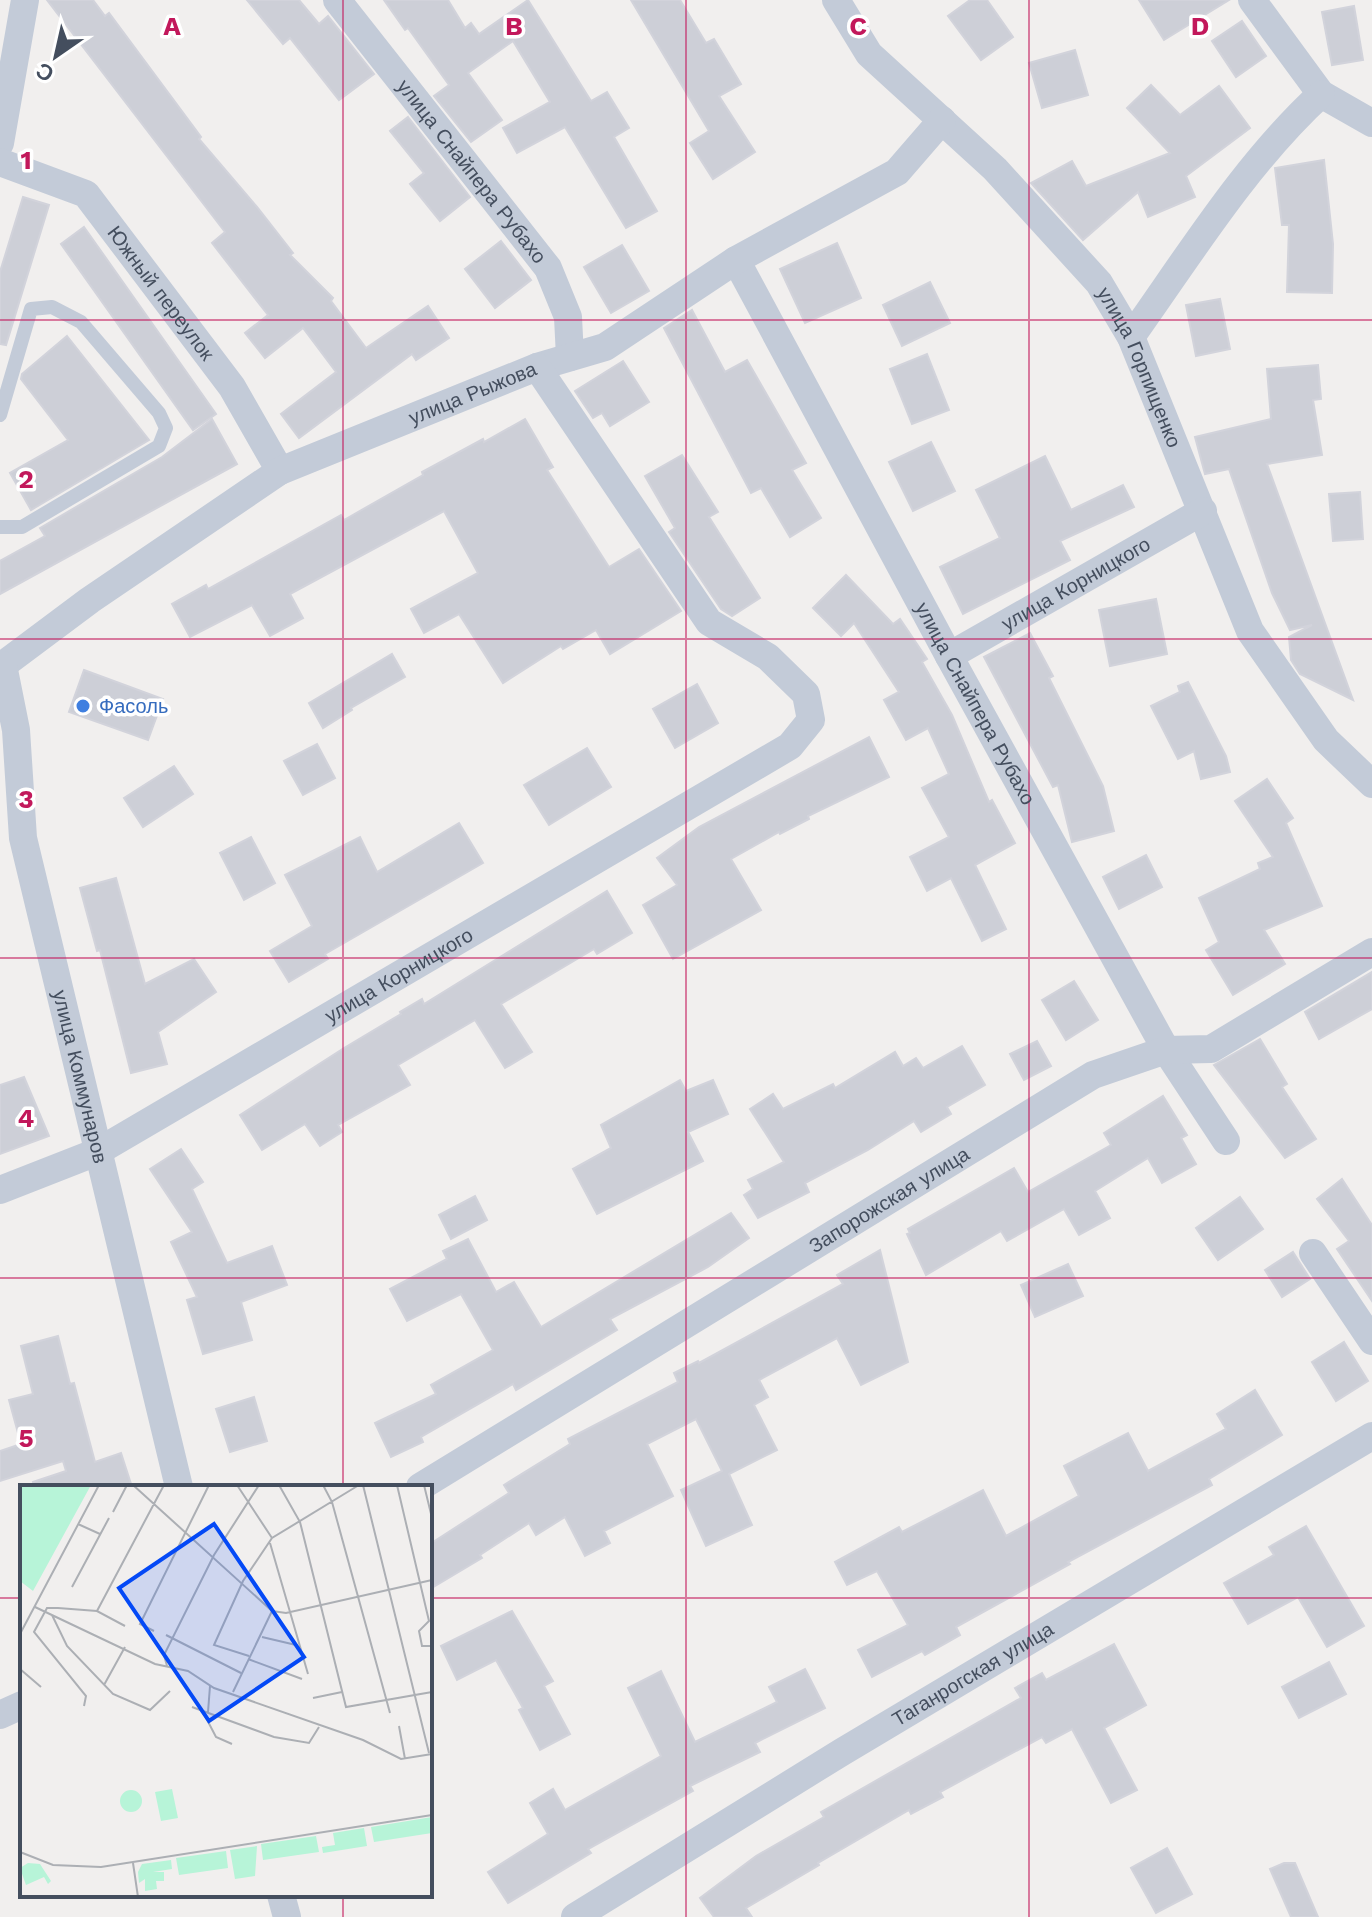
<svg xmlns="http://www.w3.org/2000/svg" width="1372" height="1917" font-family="'Work Sans',sans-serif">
<rect width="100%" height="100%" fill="#f1efee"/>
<g fill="#cdcfd7" stroke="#d2d3db" stroke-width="2">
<polygon points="47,0 93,0 105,16 109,13 201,137 199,139 257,207 293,253 290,255 333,298 331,301 366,348 428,306 449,338 416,360 412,354 299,438 281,414 336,372 303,328 265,358 245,333 268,315 212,243 225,232"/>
<polygon points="247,0 299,0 319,24 328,16 374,74 339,100 290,38 283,44"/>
<polygon points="384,0 448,0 465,28 471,23 479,34 528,0 591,101 607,92 629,128 614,137 657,211 626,228 565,127 517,153 503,128 550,102 513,41 468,73 502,120 471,142 434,96 449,85 408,28 405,30"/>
<polygon points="631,0 680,0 706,43 714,39 741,84 719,96 755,152 713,179 690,143 709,131"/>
<polygon points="970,0 987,0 1013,37 981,60 948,16"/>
<polygon points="1139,0 1229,0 1164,40"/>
<polygon points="1354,6 1363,60 1332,65 1322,12"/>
<polygon points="1242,21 1266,56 1236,77 1212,41"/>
<polygon points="1075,50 1088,95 1042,108 1029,63"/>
<polygon points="1151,85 1180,115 1219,86 1250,128 1186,176 1195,197 1148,217 1138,192 1083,240 1031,183 1072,161 1086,186 1170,153 1127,108"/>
<polygon points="408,117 470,197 440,221 410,184 424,173 390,131"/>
<polygon points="1324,160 1333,244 1332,293 1287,292 1289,225 1282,225 1275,168"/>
<polygon points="23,197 49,205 6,345 0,344 0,272"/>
<polygon points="84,227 216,414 193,430 61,244"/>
<polygon points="501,241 531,280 495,308 465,269"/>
<polygon points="837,243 861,298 805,323 780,269"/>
<polygon points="622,245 649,291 611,313 584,267"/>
<polygon points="930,282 950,323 902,346 883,305"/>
<polygon points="1220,299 1230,349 1196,356 1186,305"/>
<polygon points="692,310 725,372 747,360 806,463 792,470 821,518 790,537 761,488 751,493 664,328"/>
<polygon points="67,336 149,440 31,510 10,473 68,440 21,379 22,374"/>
<polygon points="927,354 949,410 912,424 890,369"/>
<polygon points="623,361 649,402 610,426 602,413 593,418 575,391"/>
<polygon points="1318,365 1321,399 1313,400 1322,455 1267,464 1353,700 1300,674 1291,660 1289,637 1312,625 1290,630 1272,593 1229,469 1205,474 1195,437 1271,419 1267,369"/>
<polygon points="212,419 237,464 0,594 0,561 45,536 40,528 162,457"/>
<polygon points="525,419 553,467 547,470 609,567 639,549 681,611 610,654 596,630 563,649 561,646 503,683 459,614 424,633 411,609 478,573 444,511 290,594 303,618 270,636 252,605 190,637 172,604 206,585 208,589 341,515 344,520 423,475 422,472 483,439 484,442"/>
<polygon points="931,442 955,491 913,511 889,462"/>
<polygon points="682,455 718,512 709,517 760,598 732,616 721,609 669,532 675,528 645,476"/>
<polygon points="1045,456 1071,510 1123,485 1134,507 1060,541 1070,560 963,614 940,567 1000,538 976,490"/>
<polygon points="1360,492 1363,539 1333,541 1329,494"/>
<polygon points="846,575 893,624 900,619 927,659 922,662 952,715 989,802 992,800 1015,843 975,865 1006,929 982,941 951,878 927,891 910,857 949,837 922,788 949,774 928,728 906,740 884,700 899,692 854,623 841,636 813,608"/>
<polygon points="1156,599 1167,654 1110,666 1099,610"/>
<polygon points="1030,633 1053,676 1049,678 1103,786 1114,831 1072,842 1058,785 1053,787 984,657"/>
<polygon points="392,654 405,677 351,708 352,710 323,728 309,703"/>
<polygon points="84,670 163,699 148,740 69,712"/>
<polygon points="1188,682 1226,756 1230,772 1201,779 1194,751 1178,759 1151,706 1180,692 1178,686"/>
<polygon points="697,684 718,723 675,748 653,709"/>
<polygon points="869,737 889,777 808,816 809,819 780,834 779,832 731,859 761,910 673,959 643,905 677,885 657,858 699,827"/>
<polygon points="317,744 335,778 303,795 284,761"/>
<polygon points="587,748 611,787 549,825 524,785"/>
<polygon points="174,766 193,794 143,827 124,798"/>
<polygon points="1267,779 1293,818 1286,823 1322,906 1264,930 1285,964 1233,995 1206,950 1219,942 1199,898 1260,869 1258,863 1273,857 1235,801"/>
<polygon points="459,823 483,863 325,954 328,959 289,982 270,951 312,926 285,875 360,837 377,872"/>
<polygon points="251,837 275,883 244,900 220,853"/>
<polygon points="1146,855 1162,887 1119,909 1103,877"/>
<polygon points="116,878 145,984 194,959 216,992 158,1032 167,1064 131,1073 100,950 97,951 80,888"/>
<polygon points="607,891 632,933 597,954 594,949 501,1004 532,1052 505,1068 475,1020 398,1065 410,1085 338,1125 342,1132 320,1146 305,1124 262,1150 240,1115 344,1048 401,1014 400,1012 422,999 424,1004"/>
<polygon points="1372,972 1372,1009 1319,1039 1305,1012"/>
<polygon points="1074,981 1098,1020 1066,1040 1042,1000"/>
<polygon points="1260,1039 1287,1084 1282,1087 1316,1139 1285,1158 1214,1065"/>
<polygon points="1037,1041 1051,1066 1024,1080 1010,1054"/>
<polygon points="962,1046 985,1085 947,1107 951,1114 921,1132 914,1121 868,1150 805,1183 809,1192 758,1218 744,1195 753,1189 748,1180 784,1162 750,1109 773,1094 783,1109 833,1084 835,1088 895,1052 903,1066 916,1058 923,1068"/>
<polygon points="24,1077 49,1136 0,1154 0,1085"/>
<polygon points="680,1080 686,1091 713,1080 728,1114 688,1132 703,1161 597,1214 573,1169 611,1148 601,1125"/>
<polygon points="1163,1096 1187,1135 1181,1138 1196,1164 1162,1183 1148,1158 1095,1191 1110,1218 1079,1235 1064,1209 1007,1241 1001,1231 926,1275 907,1234 910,1233 908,1229 1014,1168 1028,1192 1111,1145 1104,1133"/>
<polygon points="181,1149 203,1182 192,1189 227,1263 272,1246 287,1285 241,1302 252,1340 203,1354 187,1300 197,1297 171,1242 192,1232 150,1169"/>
<polygon points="1342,1179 1372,1225 1372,1301 1337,1249 1349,1241 1317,1199"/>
<polygon points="475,1196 487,1220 451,1239 439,1215"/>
<polygon points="1240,1197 1263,1229 1218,1260 1196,1228"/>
<polygon points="731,1213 749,1238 708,1267 610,1319 617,1330 516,1390 513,1384 421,1437 423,1442 391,1457 375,1423 436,1394 431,1385 493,1350 461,1294 407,1321 390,1289 447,1259 443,1251 468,1239 496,1292 514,1282 541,1327"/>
<polygon points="880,1250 908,1362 861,1385 837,1338 759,1380 768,1397 754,1405 777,1450 729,1474 752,1525 706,1546 681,1490 722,1471 696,1419 647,1444 673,1496 604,1531 610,1543 585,1556 565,1517 536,1535 529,1523 480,1555 482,1558 430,1589 430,1544 509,1493 504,1485 570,1444 568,1439 678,1382 674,1373 698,1361 699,1363 843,1284 837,1275"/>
<polygon points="1293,1252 1310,1279 1282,1297 1265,1270"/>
<polygon points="1068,1264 1083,1296 1035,1317 1021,1285"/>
<polygon points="58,1336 70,1384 74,1383 95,1462 121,1453 132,1487 34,1487 33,1482 66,1471 63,1461 0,1481 0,1451 21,1444 9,1400 33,1394 21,1346"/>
<polygon points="1344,1342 1368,1381 1336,1401 1312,1362"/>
<polygon points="1255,1390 1282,1435 1209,1479 1212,1485 1068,1562 1070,1564 956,1627 960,1635 925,1655 922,1651 872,1677 858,1650 908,1625 877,1571 847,1585 835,1562 899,1527 902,1532 983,1490 1006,1536 1079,1496 1064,1466 1128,1433 1148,1471 1226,1429 1217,1414"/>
<polygon points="254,1397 267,1441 230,1452 216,1409"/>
<polygon points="1306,1526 1364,1626 1327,1647 1298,1597 1248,1624 1224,1583 1274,1555 1269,1547"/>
<polygon points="512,1611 553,1681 544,1686 570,1734 540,1750 519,1710 523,1708 496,1660 457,1680 441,1646"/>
<polygon points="1114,1644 1146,1705 1104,1728 1137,1790 1111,1803 1072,1729 1046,1743 1042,1737 940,1792 943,1797 911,1814 909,1810 818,1863 819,1865 746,1908 752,1917 714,1917 700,1898 756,1856 824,1817 821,1812 1021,1698 1015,1688 1042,1673 1046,1680"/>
<polygon points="1329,1662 1346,1694 1299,1718 1282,1687"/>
<polygon points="805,1669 825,1708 755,1743 760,1752 690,1786 693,1791 588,1849 591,1853 508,1903 488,1872 548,1834 530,1803 553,1789 565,1810 661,1756 628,1688 661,1671 695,1742 777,1702 769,1687"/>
<polygon points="1167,1848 1192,1894 1156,1913 1131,1868"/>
<polygon points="1284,1863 1295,1863 1318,1917 1291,1917 1270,1869"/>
</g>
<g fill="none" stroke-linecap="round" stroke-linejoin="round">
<polyline stroke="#c3cbd8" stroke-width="14" points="0,415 31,309 52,307 81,322 159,413 166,428 159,446 22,527 0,527"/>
<g stroke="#c3cbd8" stroke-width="28">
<path id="s1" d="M 337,0 L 548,268 L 568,317 L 570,357"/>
<path id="s2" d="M 836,0 L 869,54 L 995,169 L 1099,283 L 1131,337 L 1250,631 L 1326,740 L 1372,784"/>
<polyline points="1252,0 1321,94 1372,123"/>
<polyline points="0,143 25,0"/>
<path id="s3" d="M 0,162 L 86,194 L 232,387 L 280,471"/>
<path id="s4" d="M 736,260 L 949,656 L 1166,1050 L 1226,1141"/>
<path d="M 1131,337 C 1190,254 1246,163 1321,94"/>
<path id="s5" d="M 949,656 L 1203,511"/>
<path id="s6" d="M 3,665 L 90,600 L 280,471 L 537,367 L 605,347 L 736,260 L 897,172 L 942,120"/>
<path id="s7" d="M 3,665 L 16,730 L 23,838 L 179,1487"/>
<path id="s8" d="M 0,1190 L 97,1152 L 790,746 L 811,720 L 806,694 L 768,657 L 709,622 L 537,367"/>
<polyline points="1313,1253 1372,1341"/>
<path id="s9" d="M 420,1487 L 1093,1075 L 1166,1050 L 1211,1049 L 1372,952"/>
<polyline points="0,1715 22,1705"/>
<polyline points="281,1895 287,1917"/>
<path id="s10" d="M 575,1917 L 842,1752 L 1372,1436"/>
</g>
</g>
<path fill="none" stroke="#c2185b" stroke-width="2" stroke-opacity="0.55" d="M 343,0 L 343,1487M 686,0 L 686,1917M 1029,0 L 1029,1917M 0,320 L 1372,320M 0,639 L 1372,639M 0,958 L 1372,958M 0,1278 L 1372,1278M 0,1598 L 22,1598M 430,1598 L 1372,1598M 343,1895 L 343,1917"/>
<circle fill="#3f7fe0" stroke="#fff" stroke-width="3" cx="83" cy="706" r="8"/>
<g text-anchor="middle" stroke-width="7" stroke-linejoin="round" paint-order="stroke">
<g font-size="20" fill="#444e5e" stroke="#fff">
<text dy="7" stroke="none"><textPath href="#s1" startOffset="218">улица Снайпера Рубахо</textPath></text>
<text dy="7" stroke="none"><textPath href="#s3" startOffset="216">Южный переулок</textPath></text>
<text dy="7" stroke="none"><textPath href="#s2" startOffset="482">улица Горпищенко</textPath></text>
<text dy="7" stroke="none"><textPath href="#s6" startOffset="546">улица Рыжова</textPath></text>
<text dy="7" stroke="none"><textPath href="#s5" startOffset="146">улица Корницкого</textPath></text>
<text dy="7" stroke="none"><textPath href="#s4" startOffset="504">улица Снайпера Рубахо</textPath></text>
<text dy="7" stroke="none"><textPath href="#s8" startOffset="454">улица Корницкого</textPath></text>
<text dy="7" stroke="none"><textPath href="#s7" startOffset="420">улица Коммунаров</textPath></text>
<text dy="7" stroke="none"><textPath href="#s9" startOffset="550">Запорожская улица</textPath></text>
<text dy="7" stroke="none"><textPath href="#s10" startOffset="466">Таганрогская улица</textPath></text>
</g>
<g font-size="20" fill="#366cbe" stroke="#fff" text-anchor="start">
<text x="99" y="713">Фасоль</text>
</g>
</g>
<g transform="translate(20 1485)">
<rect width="412" height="412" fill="#f1efee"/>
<path d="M 0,0 L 71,0 L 13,106 L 0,96 ZM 152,304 L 158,333 L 141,336 L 135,307 ZM100 316a11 11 0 1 1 22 0a11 11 0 1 1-22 0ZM 412,332 L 412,348 L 354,357 L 351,342 ZM 344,343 L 347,361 L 303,368 L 302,362 L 315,360 L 313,348 ZM 296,351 L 299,367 L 243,375 L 241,359 ZM 237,361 L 235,391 L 215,394 L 210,365 ZM 206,366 L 208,383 L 159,390 L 156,373 ZM 151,375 L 152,384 L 133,387 L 144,387 L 144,396 L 136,396 L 137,404 L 125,406 L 125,394 L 119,398 L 118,387 L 122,379 ZM 8,378 L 20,379 L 31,396 L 28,399 L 24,392 L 6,400 L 0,383 Z" fill="#b7f4d8"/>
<path fill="none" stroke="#acafb4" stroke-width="2" d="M 113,0 L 252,126M 217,0 L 252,53M 259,0 L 280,37 L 326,222 L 412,207M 303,0 L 312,17 L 370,228M 343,0 L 409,268M 377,0 L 409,136 L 399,146 L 402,161 L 412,161M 404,0 L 412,33M 93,27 L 107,0M 58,39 L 80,49M 250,58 L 288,189M 52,102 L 89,33M 15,122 L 135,179 L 168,186 L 194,203 L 343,255 L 381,274 L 412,269M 77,126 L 144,0M 252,126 L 266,128 L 412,95M 32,130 L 47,161 L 93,209 L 130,225 L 150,206M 134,146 L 120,139 L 189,0M 0,149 L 79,0M 146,150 L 221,188M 242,152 L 276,160M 229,171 L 194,160 L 223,96 L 252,53 L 339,0M 228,174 L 282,194M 147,181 L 144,170 L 194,70 L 239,0M 0,184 L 21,202M 84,200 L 105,162M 213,207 L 252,126M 293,213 L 322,207M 64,221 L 66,211 L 14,147 L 27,123 L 38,123 L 77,126 L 105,141M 172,222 L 254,252 L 289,258 L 299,242M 183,227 L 196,252 L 212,259M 188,227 L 190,201M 379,241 L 385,274M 0,367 L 33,380 L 81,382 L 412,330M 113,378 L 118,412"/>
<path fill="#0449f6" fill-opacity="0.15" stroke="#0449f6" stroke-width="4" d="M 194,39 L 284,172 L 189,236 L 99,103 Z"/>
<rect width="412" height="412" fill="none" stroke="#444e5e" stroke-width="4"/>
</g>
<g font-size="26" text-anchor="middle" font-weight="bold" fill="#c2185b" stroke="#fff" stroke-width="7" stroke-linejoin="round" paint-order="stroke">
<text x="172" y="35">A</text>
<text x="514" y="35">B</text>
<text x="858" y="35">C</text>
<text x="1200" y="35">D</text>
<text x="26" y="169">1</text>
<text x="26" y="488">2</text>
<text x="26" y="808">3</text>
<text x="26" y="1127">4</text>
<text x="26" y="1447">5</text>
</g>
<g transform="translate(56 56) rotate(214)" stroke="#ffffff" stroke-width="6" paint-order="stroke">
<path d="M0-6L14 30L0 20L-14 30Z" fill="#444e5e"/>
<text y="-12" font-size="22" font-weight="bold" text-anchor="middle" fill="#444e5e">С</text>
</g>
</svg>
